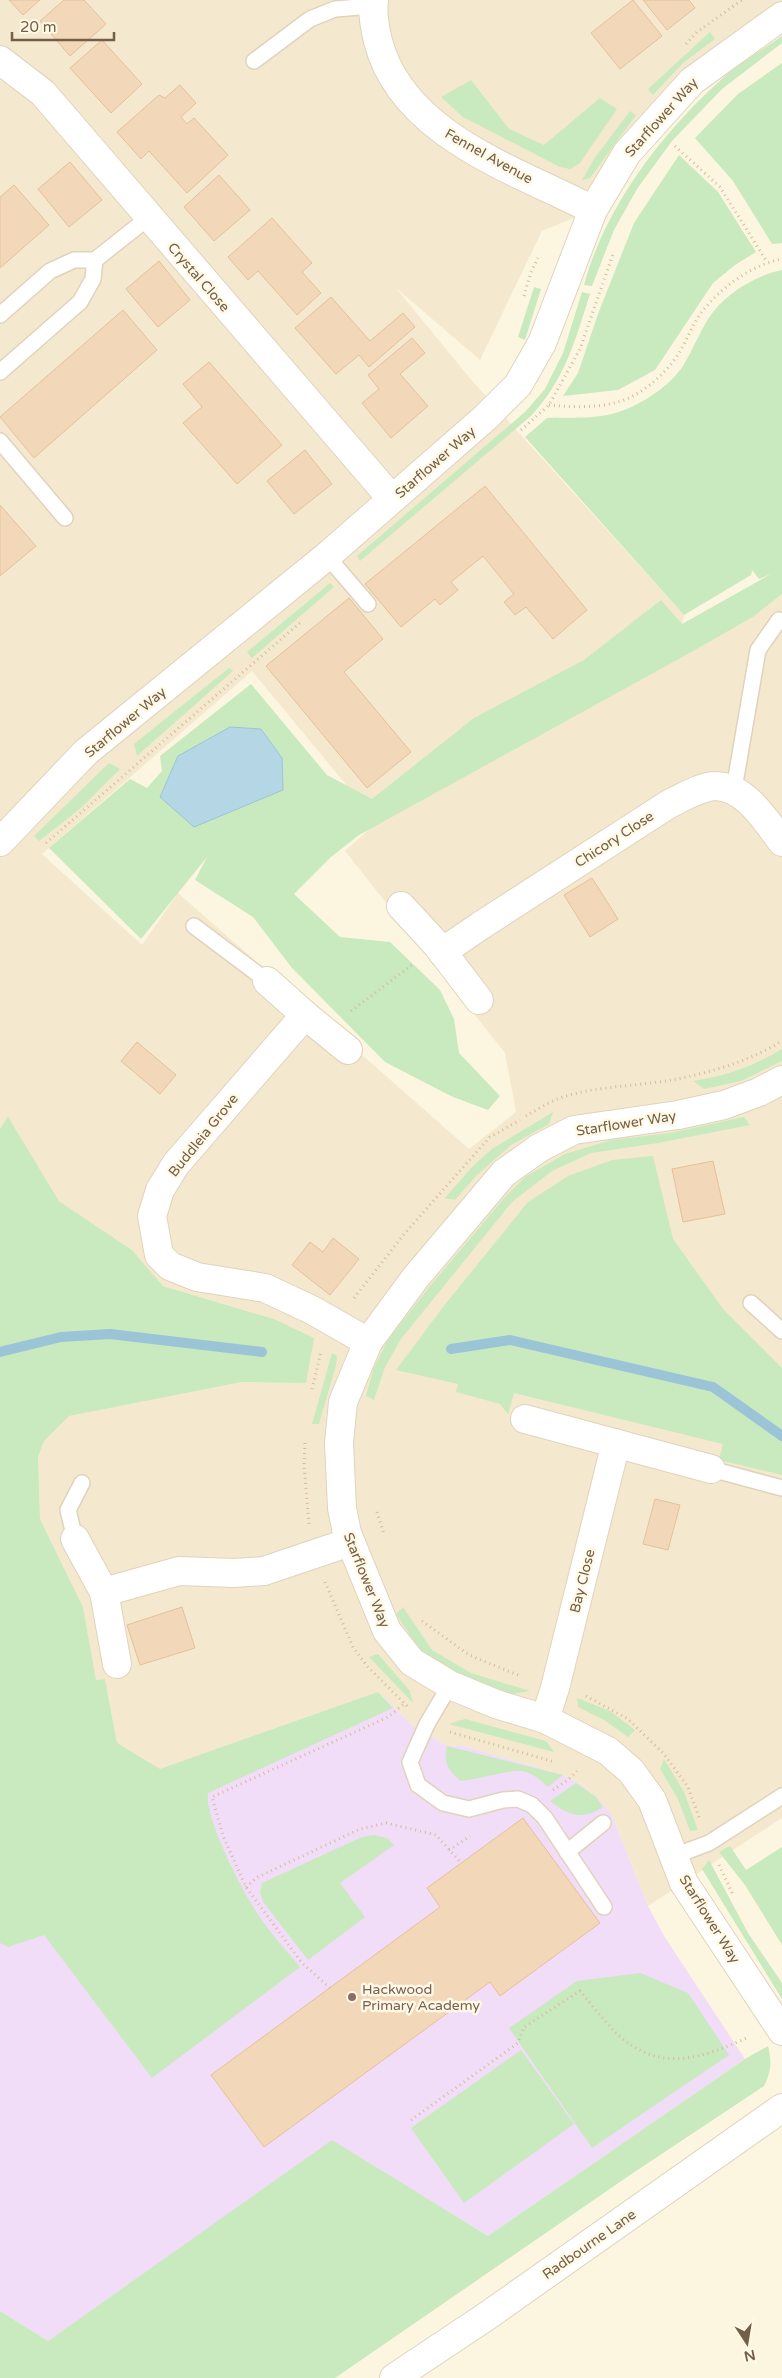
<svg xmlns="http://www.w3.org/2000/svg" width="782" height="2378" font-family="'Varela Round',sans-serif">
<rect width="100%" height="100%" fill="#fcf6e0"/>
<path fill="#f4e9ce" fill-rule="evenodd" d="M 0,0 L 782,0 L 782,18 L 692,81 L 593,210 L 542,231 L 480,360 L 396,288 L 473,382 L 684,615 L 682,624 L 695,650 L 753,617 L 782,594 L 782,1818 L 648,1906 L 611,1813 L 581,1785 L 563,1775 L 461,1745 L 447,1746 L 412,1725 L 378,1692 L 160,1770 L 117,1743 L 105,1679 L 96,1680 L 83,1607 L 40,1519 L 38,1457 L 44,1441 L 68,1416 L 242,1382 L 305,1383 L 274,1319 L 163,1286 L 132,1250 L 59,1201 L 8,1118 L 0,1129 ZM 252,671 L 377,822 L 345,851 L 505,1053 L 516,1112 L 469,1149 L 178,893 L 142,945 L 42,854 Z"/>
<polygon fill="#f2ddf8" points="378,1692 412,1725 447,1746 461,1745 563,1775 581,1785 596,1797 611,1813 648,1906 664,1936 745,2059 488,2236 332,2141 48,2341 0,2311 0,1823 117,1743 160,1769"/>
<g fill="#c9e9bf">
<polygon points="710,32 715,39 684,62 653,95 648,89"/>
<path d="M 782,36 L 782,43 L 722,89 L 672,141 L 637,189 L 614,230 L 592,286 L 584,285 C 605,207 663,131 723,78 C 740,62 763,50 782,36 Z"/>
<polygon points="782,63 782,243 772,244 733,181 695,138 738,94"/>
<polygon points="471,80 509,129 544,145 600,98 617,109 580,163 570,169 560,167 463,117 441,97"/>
<polygon points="630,111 636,115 590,178 582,180 594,159"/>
<polygon points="679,155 718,192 756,252 735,265 713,283 655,370 618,390 563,396 578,373 598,314 634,223"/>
<path d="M 782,270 L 782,594 L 753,617 L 695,650 L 359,835 L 331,857 L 294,894 L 340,937 L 390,942 L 440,990 L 454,1019 L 459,1053 L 500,1096 L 488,1110 L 453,1097 L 385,1062 L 292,968 L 253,917 L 195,880 L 207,857 L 141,939 L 49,848 L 130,779 L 147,788 L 162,771 L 160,756 L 251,684 L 327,775 L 372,799 L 474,718 L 584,660 L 661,600 L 682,624 L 771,574 L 759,579 L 752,570 L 751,575 L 684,615 L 525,437 L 547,418 C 575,417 604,420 629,408 C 648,400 672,383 683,366 C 692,351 699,334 708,319 C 724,294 754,276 782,270 Z"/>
<polygon points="534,287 541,289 525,340 518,337"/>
<path d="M 582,292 L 590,294 C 575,341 565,379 531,416 L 360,561 L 357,556 L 525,412 L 545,389 L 563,353 Z"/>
<polygon points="330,583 334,587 252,658 247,652"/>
<polygon points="229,668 233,671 137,756 134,744"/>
<polygon points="109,763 120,769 81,808 39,841 34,836"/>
<path d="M 782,1049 L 782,1061 L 741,1081 L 704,1089 L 693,1081 C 728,1075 752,1067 782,1049 Z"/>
<polygon points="553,1112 549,1124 511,1145 477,1175 455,1200 445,1198 473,1166 492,1149"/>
<path d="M 8,1117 L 59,1201 L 132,1250 L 163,1286 L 274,1319 L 314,1338 L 306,1383 L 242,1382 L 69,1416 L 44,1441 L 38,1457 L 40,1519 L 83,1607 L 96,1680 L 105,1679 L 117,1743 L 160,1769 L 378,1692 L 393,1708 L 208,1793 C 204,1818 245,1897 261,1919 C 273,1936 287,1951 300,1967 L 152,2078 L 44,1935 L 8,1947 L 0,1943 L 0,1129 Z"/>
<polygon points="744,1117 750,1125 658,1143 591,1153 552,1171 512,1202 401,1339 385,1367 374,1400 366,1396 374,1367 388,1340 430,1286 506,1196 525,1177 565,1154 611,1140 670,1133"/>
<polygon points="653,1156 673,1239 723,1309 782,1368 782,1475 719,1460 723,1444 514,1393 508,1414 500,1404 456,1392 458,1384 396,1370 443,1307 528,1202 568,1176 612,1160"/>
<polygon points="332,1353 337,1356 336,1365 319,1424 312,1424"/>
<polygon points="403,1607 432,1650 471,1673 530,1691 507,1695 459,1677 421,1651 396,1614"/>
<polygon points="378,1654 410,1691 413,1703 369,1657"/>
<polygon points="577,1698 610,1711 635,1730 628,1737 604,1720 578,1707"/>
<polygon points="465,1719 546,1741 554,1752 449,1724"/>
<path d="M 447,1746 L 563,1775 L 548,1787 C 540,1780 533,1773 522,1771 C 514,1769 474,1780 461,1781 C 448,1771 443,1762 447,1746 Z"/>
<polygon points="664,1759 684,1792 698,1830 690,1831 678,1799 660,1769"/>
<path d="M 576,1783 L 596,1797 L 603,1807 C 583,1821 567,1815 550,1801 Z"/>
<polygon points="374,1835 387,1838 394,1845 340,1883 365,1917 308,1960 264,1903 260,1893 262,1883 362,1837"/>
<polygon points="730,1846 746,1870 782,1847 782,1945 745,1885 719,1852"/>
<polygon points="709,1860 748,1933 782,1983 782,1999 702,1869"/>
<polygon points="640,1973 688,1993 729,2055 592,2148 509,2028 577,1981"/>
<path d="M 768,2046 C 772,2062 771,2072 764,2086 L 630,2175 L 335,2378 L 0,2378 L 0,2311 L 48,2341 L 332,2140 L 488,2236 L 745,2059 Z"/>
<polygon points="521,2050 574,2124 464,2203 411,2128"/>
</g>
<polygon fill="#b5d7e5" stroke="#9bc4d7" points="230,727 261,729 282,758 283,790 194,827 160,797 178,756"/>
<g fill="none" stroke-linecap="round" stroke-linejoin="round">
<g stroke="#9bc4d7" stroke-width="10">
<polyline points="451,1349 510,1340 713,1387 782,1436"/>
<polyline points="0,1352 61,1337 110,1334 262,1352"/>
</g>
</g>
<g fill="#f2d8b8" stroke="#e4c198">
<polygon points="9,0 40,0 23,15"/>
<polygon points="64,0 84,0 106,24 70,56 40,21"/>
<polygon points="633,0 662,36 620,69 591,33"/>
<polygon points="643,0 689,0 695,8 667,30"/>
<polygon points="102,40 142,84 111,113 70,68"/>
<polygon points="180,85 196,103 181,117 187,124 194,118 228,155 187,193 149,151 141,159 117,132 159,95 165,98"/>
<polygon points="70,162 102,200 69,227 38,189"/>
<polygon points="219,175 250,210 214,241 184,207"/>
<polygon points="14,185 49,225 0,268 0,197"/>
<polygon points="272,218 312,263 302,272 321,293 297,315 258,271 248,280 228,257"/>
<polygon points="159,261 190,300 158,327 126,289"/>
<polygon points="331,297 370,341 403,313 415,327 369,367 359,355 336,374 295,328"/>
<polygon points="123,310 157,350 34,458 0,417"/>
<polygon points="412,338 425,353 400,374 428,406 391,438 362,403 379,389 368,375"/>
<polygon points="209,362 282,445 237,484 183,423 202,407 183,384"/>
<polygon points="305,450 332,484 294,514 267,481"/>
<polygon points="485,486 587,610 553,639 526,607 515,615 504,602 514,594 483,556 451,582 458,590 440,605 435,599 401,627 365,584"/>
<polygon points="0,505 36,546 0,576"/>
<polygon points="349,598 383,639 344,672 411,752 367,788 266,666"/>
<polygon points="592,878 618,919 590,937 564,895"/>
<polygon points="137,1042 176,1075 160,1094 121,1061"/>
<polygon points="713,1161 725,1214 683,1222 672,1169"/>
<polygon points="333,1238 359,1259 330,1295 292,1265 310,1242 323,1252"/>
<polygon points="655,1499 680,1505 668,1550 643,1544"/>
<polygon points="182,1607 195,1648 140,1665 127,1625"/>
<polygon points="523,1818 600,1923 500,1996 490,1982 264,2147 211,2075 440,1907 427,1888"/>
</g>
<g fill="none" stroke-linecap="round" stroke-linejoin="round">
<g stroke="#e0d3bc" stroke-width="18">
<g id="service">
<polyline points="254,61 310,19 335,9 373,6"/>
<polyline points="0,315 50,271 74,260 95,260"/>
<polyline points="0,372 80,302 93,279 95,260 148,218"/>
<polyline points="0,441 65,518"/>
<polyline points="327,556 368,604"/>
<polyline points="734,789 758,650 779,620"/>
<polyline points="194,926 267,981"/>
<polyline points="751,1303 782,1331"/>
<polyline points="711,1469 782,1488"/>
<polyline points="75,1539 68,1510 82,1483"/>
<polyline points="450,1685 427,1724 410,1762 418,1785 443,1803 469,1809 503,1800 518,1799 532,1805 545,1818 604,1907"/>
<polyline points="567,1852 603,1823"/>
<polyline points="674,1856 709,1843 782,1796"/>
</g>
</g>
<g stroke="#e0d3bc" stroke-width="30">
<g id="minor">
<path d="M 374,0 C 372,14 375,28 378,41 C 402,135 516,170 593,210"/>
<polyline points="0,60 43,93 392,499"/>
<polyline points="0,842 86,752 327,556 486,417 518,385 542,343 593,210 627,153 692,81 782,16"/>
<polyline points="401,906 437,945 479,1000"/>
<path d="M 442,952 L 480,926 L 669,804 C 682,798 701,786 716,786 C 746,787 766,821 782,842"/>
<polyline points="267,981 305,1015 348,1050"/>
<polyline points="305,1015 176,1164 160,1190 152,1216 159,1255 170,1266 197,1277 265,1288 312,1310 368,1342"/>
<polyline points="782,1080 759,1092 724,1105 678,1115 574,1130 539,1148 504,1173 416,1277 368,1342 343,1402 339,1443 342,1508 347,1533 387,1631 412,1662 450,1685 496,1704 545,1719 608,1751 631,1771 652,1800 684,1883 782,2031"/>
<polyline points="525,1419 711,1469"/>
<polyline points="75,1539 104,1592 117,1664"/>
<polyline points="104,1592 179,1571 234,1573 264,1571 350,1542"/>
<polyline points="545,1719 555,1688 616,1443"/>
</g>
</g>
<g stroke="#e0d3bc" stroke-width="30">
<polyline id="tertiary" points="394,2378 487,2316 782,2108"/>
</g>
<g stroke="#d6bb9b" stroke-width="3" stroke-dasharray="1 4" stroke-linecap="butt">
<polyline points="686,44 697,32 742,0"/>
<polyline points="675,146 720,187 767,262"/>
<polyline points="524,296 531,272 538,258"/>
<path d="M 549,405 C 570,407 594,408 614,403 C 639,398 666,374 679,353 C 687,340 692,325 701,313 C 720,288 751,265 782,259"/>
<polyline points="521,430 549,405 580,349 613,254"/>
<polyline points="46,843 302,621"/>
<polyline points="351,1011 412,965"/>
<path d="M 526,1116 C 538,1109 552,1100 566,1096 C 600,1086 637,1086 672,1080 C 709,1073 750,1061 782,1041"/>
<polyline points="354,1298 405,1233 490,1137 520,1120"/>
<polyline points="312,1389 321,1352"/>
<polyline points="305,1443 304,1465 309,1524"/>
<polyline points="377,1512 384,1534"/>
<polyline points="325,1582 353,1647 367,1666 409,1708"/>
<polyline points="422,1621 469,1655 518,1675"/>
<polyline points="586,1696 628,1719 664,1754 688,1787 700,1820"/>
<polyline points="450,1732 555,1762"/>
<polyline points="553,1790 569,1779 577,1771"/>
<polyline points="449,1850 470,1836"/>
<polyline points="719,1865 733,1895"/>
<polyline points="246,1887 258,1877 360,1829 386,1823 436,1835 461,1863"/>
<polyline points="330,1988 302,1963 246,1887 223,1836 212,1797 388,1717 404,1704"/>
<path d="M 411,2120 L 518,2043 L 524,2027 L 580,1991 C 592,2005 604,2021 617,2034 C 661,2074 702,2058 749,2037"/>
</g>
<use href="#service" stroke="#fff" stroke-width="15"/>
<use href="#minor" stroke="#fff" stroke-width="28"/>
<use href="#tertiary" stroke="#fff" stroke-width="28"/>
</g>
<circle fill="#8d6e63" stroke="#fff9e6" stroke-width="2" cx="352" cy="1997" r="5"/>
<g text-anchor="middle" stroke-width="5" stroke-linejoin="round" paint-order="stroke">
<g font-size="14" fill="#735e47" stroke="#fff9e6">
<text transform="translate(661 117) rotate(-48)" y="5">Starflower Way</text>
<text transform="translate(489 156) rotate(29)" y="5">Fennel Avenue</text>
<text transform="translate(199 277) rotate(49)" y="5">Crystal Close</text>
<text transform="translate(435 462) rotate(-41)" y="5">Starflower Way</text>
<text transform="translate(125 722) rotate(-40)" y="5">Starflower Way</text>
<text transform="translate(614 839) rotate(-33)" y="5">Chicory Close</text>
<text transform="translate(626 1123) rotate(-9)" y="5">Starflower Way</text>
<text transform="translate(203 1135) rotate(-51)" y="5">Buddleia Grove</text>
<text transform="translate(367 1580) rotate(68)" y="5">Starflower Way</text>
<text transform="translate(582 1581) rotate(-76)" y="5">Bay Close</text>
<text transform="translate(710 1919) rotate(58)" y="5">Starflower Way</text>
<text transform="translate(589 2244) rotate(-35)" y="5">Radbourne Lane</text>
</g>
<g font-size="14" fill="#785e54" stroke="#fff9e6" text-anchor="start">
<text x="362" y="1994">Hackwood<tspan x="362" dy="16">Primary Academy</tspan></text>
</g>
</g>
<g transform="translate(747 2343) rotate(168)" stroke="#fff9e6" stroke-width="4" paint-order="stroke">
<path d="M0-4L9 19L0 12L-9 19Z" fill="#735e47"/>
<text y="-8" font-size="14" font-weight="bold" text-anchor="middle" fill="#735e47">N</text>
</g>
<path d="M12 32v8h102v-8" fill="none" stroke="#735e47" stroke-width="2.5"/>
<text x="20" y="32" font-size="15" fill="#735e47" stroke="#fff9e6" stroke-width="4" paint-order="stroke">20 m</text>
</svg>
